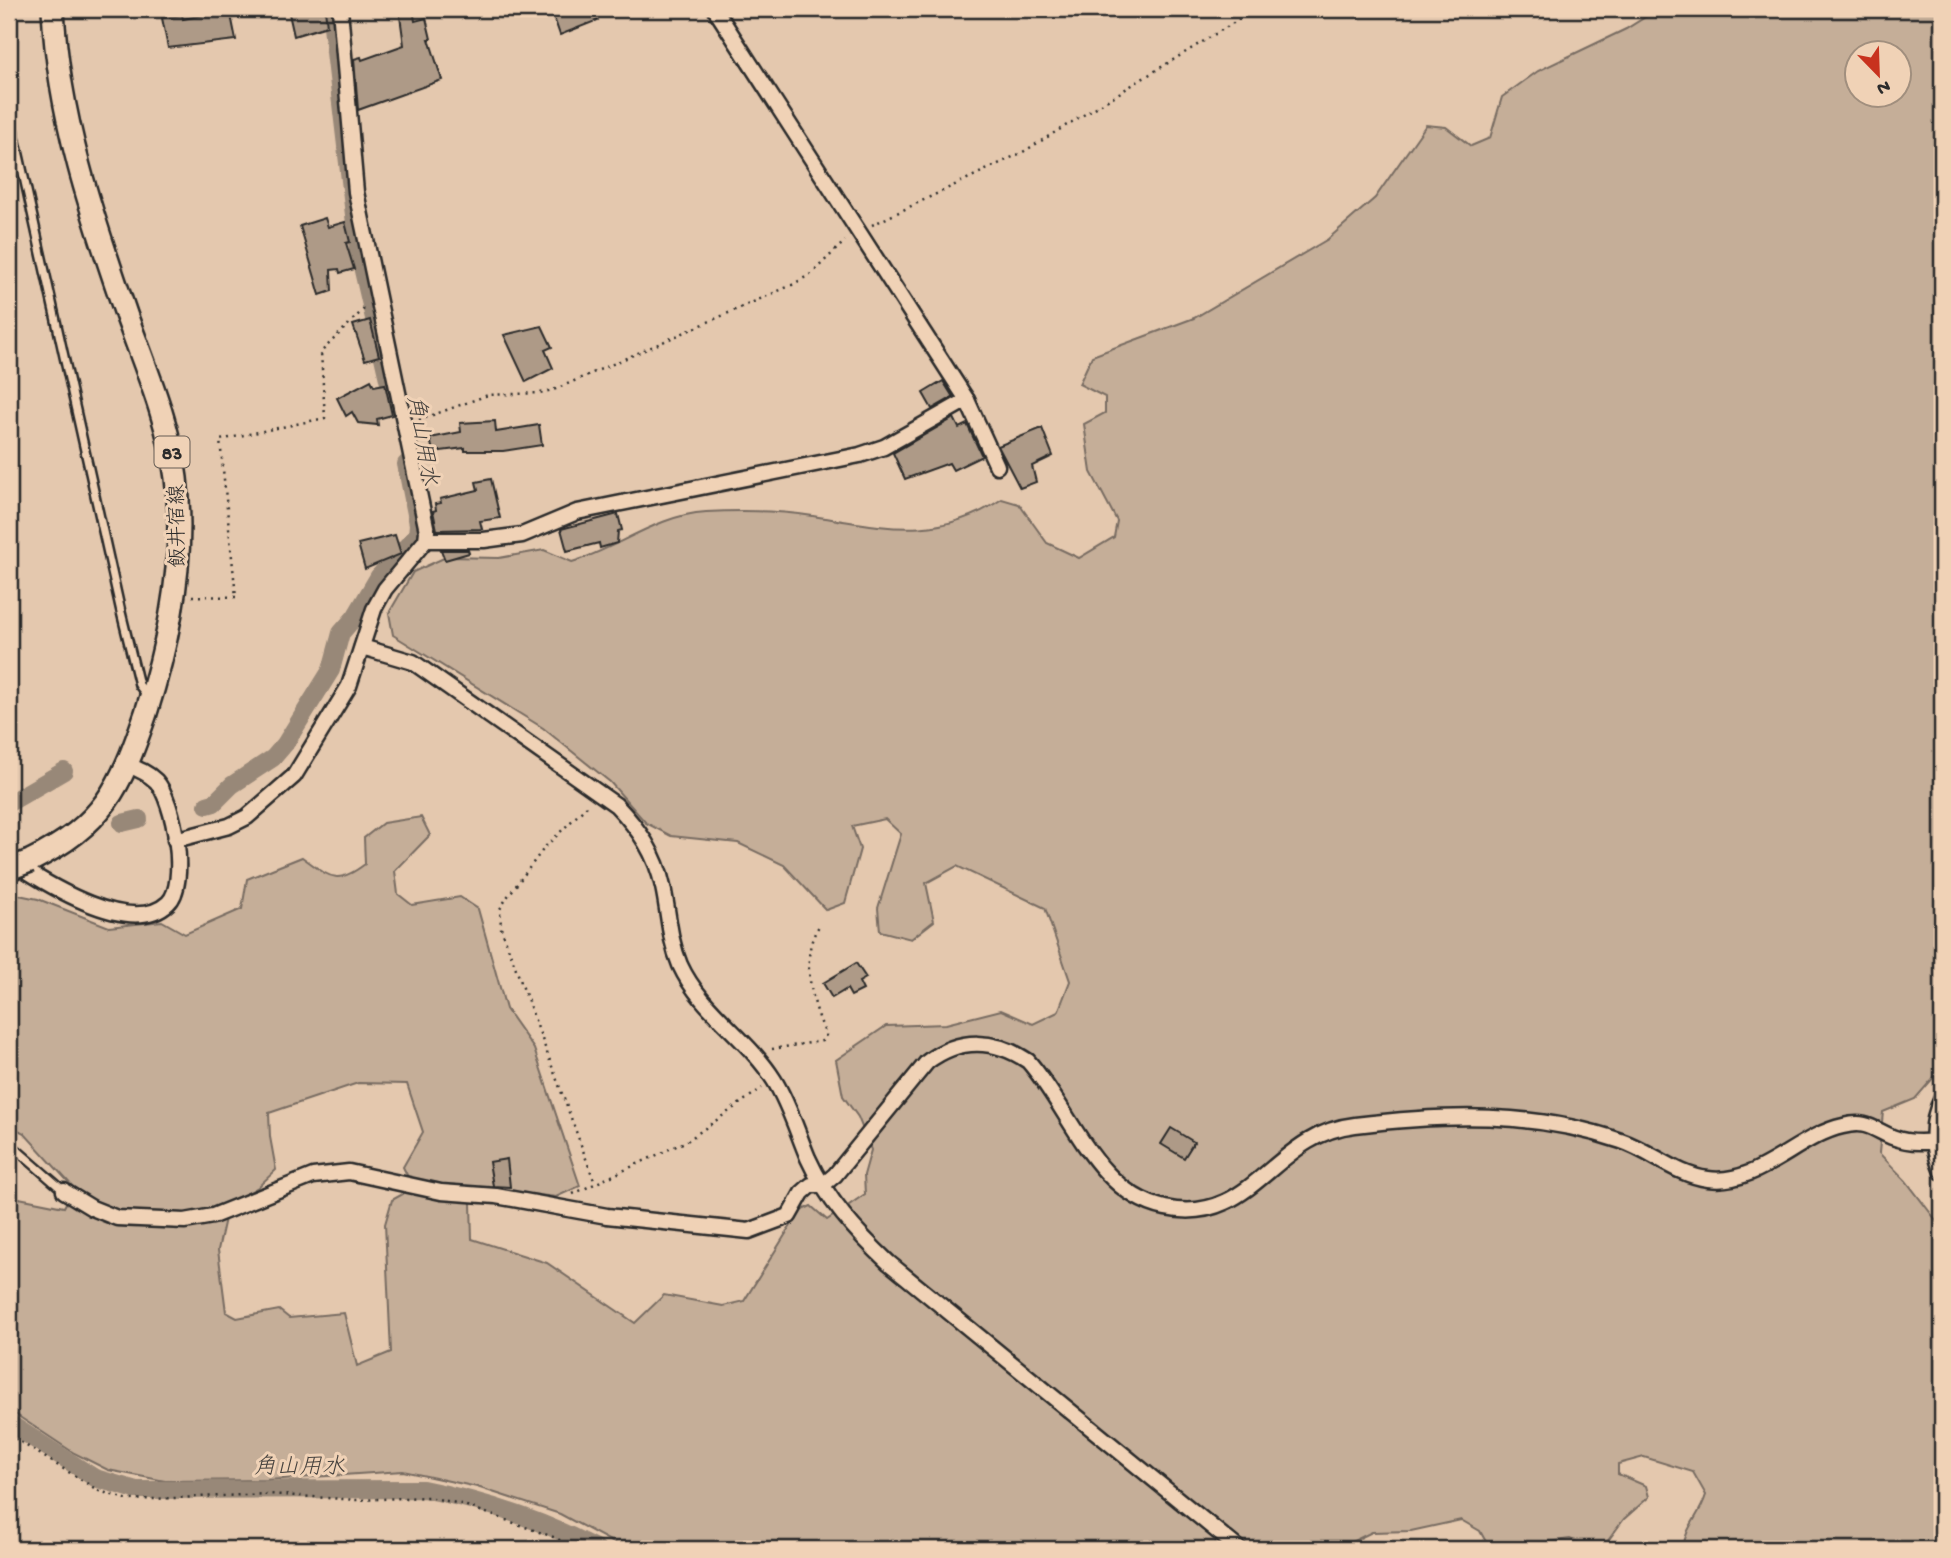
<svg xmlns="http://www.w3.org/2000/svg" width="1951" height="1558" font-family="'Gochi Hand','Klee One',sans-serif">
<rect width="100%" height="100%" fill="#e4c8ae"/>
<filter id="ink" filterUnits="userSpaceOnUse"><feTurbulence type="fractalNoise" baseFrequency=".0143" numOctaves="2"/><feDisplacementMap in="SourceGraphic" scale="14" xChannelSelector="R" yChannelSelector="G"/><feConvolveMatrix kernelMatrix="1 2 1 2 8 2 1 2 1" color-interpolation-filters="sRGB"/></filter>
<g filter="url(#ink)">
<path fill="#c5ae98" stroke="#786c62" stroke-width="2" fill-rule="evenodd" d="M 1658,9 L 1942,9 L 1942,1068 L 1915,1099 L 1883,1112 L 1879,1153 L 1906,1181 L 1942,1228 L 1942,1549 L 1683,1549 C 1686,1524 1699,1518 1706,1495 L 1693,1472 L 1644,1457 L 1618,1464 L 1618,1474 L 1646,1486 L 1649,1497 L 1624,1519 L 1604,1546 L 1592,1548 L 1570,1539 L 1549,1542 L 1543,1549 L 1490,1549 L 1480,1531 L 1461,1520 L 1411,1531 L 1372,1532 L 1337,1549 L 625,1549 L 560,1514 L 477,1487 L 403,1471 L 267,1480 L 165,1481 L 108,1470 L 74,1453 L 9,1410 L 9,1196 L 64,1207 L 74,1188 L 24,1133 L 9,1125 L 9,893 L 38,899 L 109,927 L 162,921 L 185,934 L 242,909 L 247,879 L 302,857 C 329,876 335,887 365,864 L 364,838 L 383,823 L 421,817 L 430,835 L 395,871 L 398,894 L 412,905 L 460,897 L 478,909 L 506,1009 L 534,1049 L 580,1186 L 556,1197 L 487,1189 L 471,1203 L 472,1239 L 547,1263 L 635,1323 L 664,1295 L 723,1306 L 744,1301 L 800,1211 L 811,1206 L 827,1220 L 865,1194 L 864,1175 L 871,1150 L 858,1117 L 843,1096 L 836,1060 L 886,1026 L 946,1024 L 1001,1010 L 1033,1024 L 1058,1012 L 1070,981 L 1045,908 L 957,866 L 926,883 L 934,921 L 911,939 L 880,931 L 878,908 L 901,834 L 885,819 L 852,826 L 860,849 L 845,903 L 826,910 L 784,865 L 738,843 L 671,836 L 646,823 L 610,782 L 543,728 L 393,635 L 389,613 L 413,572 L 446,557 L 499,558 L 544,550 L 572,562 C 618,548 657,515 706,512 C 739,510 780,511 813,516 C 884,527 938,542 1002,499 L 1019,504 L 1047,543 L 1079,558 L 1114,537 L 1117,521 L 1091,472 L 1084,424 L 1105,413 L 1105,397 L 1079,384 L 1092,356 L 1194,318 L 1328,239 L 1375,198 L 1426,125 L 1446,127 L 1471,146 L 1490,138 L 1502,97 L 1538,71 L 1626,29 ZM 1856,52 L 1898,52 L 1898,94 L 1856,94 ZM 358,1083 L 407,1084 L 423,1132 L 403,1167 L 409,1179 L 403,1194 L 392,1200 L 385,1224 L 391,1352 L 357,1366 L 344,1313 L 289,1318 L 279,1310 L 237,1318 L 226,1312 L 218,1250 L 228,1205 L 258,1187 L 276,1170 L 270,1137 L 269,1113 Z"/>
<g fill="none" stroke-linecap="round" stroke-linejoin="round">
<g stroke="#988878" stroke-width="18">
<polyline points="330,9 358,249 394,405"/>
<polyline points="9,803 64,771"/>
<polyline points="207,805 214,803 232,785 273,758 285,744 331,670 341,633 355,617 379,576 417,535 418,524 406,464"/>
<polyline points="122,823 139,819"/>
<path d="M 9,1423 L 95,1478 L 136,1490 L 423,1489 C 484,1501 542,1520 597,1549"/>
</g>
</g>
<g fill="#ae9a87" stroke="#2b2b2b" stroke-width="2">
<polygon points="288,9 325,9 327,26 294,36"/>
<polygon points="399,9 413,9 415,21 426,18 431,39 429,39 442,80 358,110 354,59 361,57 362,60 404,45"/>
<polygon points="551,9 595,9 598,20 560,35"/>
<polygon points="230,10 236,40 168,48 162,18 182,15 183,19"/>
<polygon points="325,218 328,227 345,222 350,242 346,243 354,269 340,273 339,269 331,270 332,291 320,295 300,226"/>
<polygon points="370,320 379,356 365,360 353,325"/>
<polygon points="542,326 552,347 545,350 553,368 526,382 504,335"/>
<polygon points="371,380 374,386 385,384 392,415 377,419 378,425 358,423 352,412 346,416 337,398"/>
<polygon points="943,381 953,397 932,409 923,393"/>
<polygon points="954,418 959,428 967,424 982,456 953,470 949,463 905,479 893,453"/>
<polygon points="495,421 496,432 539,425 542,445 503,451 465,451 465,448 433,452 430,438 461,432 460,423"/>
<polygon points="1042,428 1053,456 1032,466 1036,482 1020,488 998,446"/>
<polygon points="491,479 500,518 480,521 482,529 437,530 433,511 436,510 435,504 441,503 440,499 478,490 476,482"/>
<polygon points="618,514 622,530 618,531 617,543 600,548 599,543 567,551 561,529"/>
<polygon points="395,535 401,554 365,569 358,544"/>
<polygon points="441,550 468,550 469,553 445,560"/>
<polygon points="856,963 866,978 859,982 863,990 851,996 847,989 832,998 823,983"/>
<polygon points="1171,1128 1194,1142 1184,1158 1161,1144"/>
<polygon points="507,1159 510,1187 493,1186 489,1162"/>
</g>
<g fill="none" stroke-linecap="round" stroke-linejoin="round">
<g stroke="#2b2b2b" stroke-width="12">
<g id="lane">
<polyline points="9,110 121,612 139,685 146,694"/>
<polyline points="9,1143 64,1191"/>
</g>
</g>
<g stroke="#2b2b2b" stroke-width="19">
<g id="street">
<polyline points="340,9 356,192 427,531 426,540 484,540 522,535 577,512 860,455 884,447 967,400 715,9"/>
<polyline points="967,400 997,466"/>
<path d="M 362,647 L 413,662 L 616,805 C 639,829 656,854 663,887 C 669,914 669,939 680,965 C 701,1011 748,1038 774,1080 C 789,1104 797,1132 808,1158 C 827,1200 856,1232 889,1263 L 1239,1549"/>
<polyline points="175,840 229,826 247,817 294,776 349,686 374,609 385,589 426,540"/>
<path d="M 16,864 C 48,885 132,937 168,903 C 189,884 174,800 156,781 C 148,773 138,769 128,765"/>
<path d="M 1942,1098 C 1930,1122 1932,1148 1942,1172"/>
<path d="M 64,1191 L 92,1208 L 117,1218 L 185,1221 L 213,1216 L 313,1176 L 349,1172 L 441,1192 L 496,1196 L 607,1216 L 749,1231 L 789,1216 L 802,1193 L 811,1185 L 823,1185 L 835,1175 L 927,1062 C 960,1037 995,1039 1028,1061 C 1071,1110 1095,1193 1165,1208 C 1252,1227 1273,1134 1355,1125 C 1445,1114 1534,1111 1621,1141 C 1651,1151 1676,1175 1708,1179 C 1758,1186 1797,1136 1843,1126 C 1867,1120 1873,1129 1892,1137 C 1905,1142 1921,1143 1934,1141"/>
</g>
</g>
<g stroke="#2b2b2b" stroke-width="26">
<path id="primary" d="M 30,861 C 104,824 120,789 146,713 C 170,638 186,557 176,478 C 169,423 146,369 127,317 C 92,216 58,116 53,9"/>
</g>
<g stroke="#2b2b2b" stroke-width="2.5" stroke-dasharray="2 5" stroke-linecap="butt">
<polyline points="872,225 1023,152 1256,9"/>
<polyline points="419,420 488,395 540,393 556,389 792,285 811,274 845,241"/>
<polyline points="192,596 236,597 220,440 325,418 321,352 364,309"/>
<polyline points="587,806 545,847 508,896 500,909 501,928 595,1183"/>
<path d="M 772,1049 L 822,1041 L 826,1035 C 813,1006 798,953 820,925"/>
<polyline points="573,1194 687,1141 762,1088"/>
<polyline points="9,1435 99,1491 129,1500 268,1494 357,1500 428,1497 461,1504 556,1538 576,1549"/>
</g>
<use href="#lane" stroke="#f0d2b6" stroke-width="7"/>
<use href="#street" stroke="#f0d2b6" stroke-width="14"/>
<use href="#primary" stroke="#f0d2b6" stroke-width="21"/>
<g stroke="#2b2b2b" stroke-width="26" stroke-linecap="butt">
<polyline id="primary-bridge" points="9,869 30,861"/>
</g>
<use href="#primary-bridge" stroke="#f0d2b6" stroke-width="21"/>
</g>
</g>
<g text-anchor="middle" stroke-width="6" stroke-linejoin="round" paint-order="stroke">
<rect fill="#f0d2b6" stroke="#665d55" stroke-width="2" x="154.5" y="436.5" width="35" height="31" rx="5"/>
<g font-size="19" font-weight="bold" fill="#2b2b2b">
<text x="172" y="459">83</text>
</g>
<g font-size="21" fill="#2b2b2b" stroke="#f0d2b6">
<text transform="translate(176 526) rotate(-91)" y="7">飯井宿線</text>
</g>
<g font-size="23" font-style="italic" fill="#46423e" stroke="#f0d2b6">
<text transform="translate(424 440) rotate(80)" y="8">角山用水</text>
<text x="299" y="1473">角山用水</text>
</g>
</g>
<rect width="1951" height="1558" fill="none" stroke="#f0d2b6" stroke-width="35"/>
<rect x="18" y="18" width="1916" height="1523" fill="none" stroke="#2b2b2b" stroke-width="2.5" filter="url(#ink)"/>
<g transform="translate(1878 74) rotate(157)"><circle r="33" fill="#f0d2b6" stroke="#a18f7e" stroke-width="2"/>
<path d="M0-5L12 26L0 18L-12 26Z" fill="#c8321e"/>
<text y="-10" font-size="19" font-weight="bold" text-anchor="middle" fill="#2b2b2b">N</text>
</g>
</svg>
